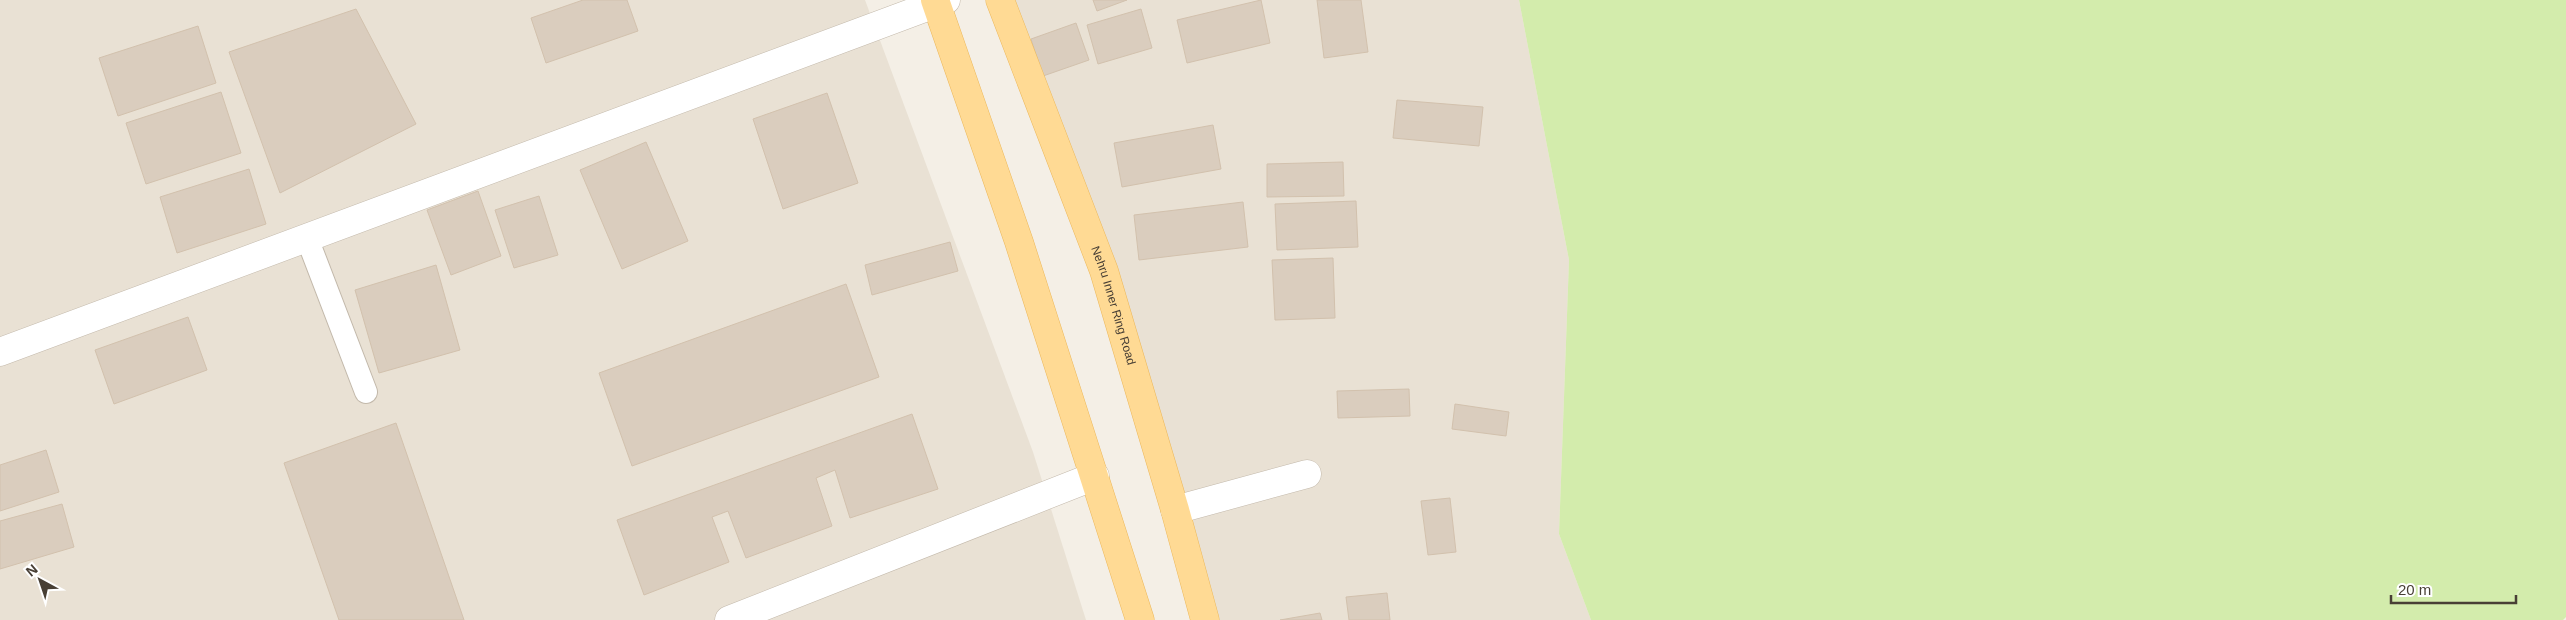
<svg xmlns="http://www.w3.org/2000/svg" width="2566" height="620" font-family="Arial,sans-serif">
<rect width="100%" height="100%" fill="#f4efe6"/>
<g fill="#e9e1d4">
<polygon points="0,0 865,0 1033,452 1086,620 0,620"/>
<polygon points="1000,0 1519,0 1569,260 1559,534 1591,620 1198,620 1147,388"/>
</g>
<polygon fill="#d3ecac" points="1519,0 2566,0 2566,617 2563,620 1591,620 1559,534 1569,260"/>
<g fill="#dacdbe" stroke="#d2c1ad">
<polygon points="583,0 627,0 638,31 546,63 531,18"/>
<polygon points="1093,0 1127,0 1097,11"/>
<polygon points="1261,0 1270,43 1187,63 1177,20"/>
<polygon points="1317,0 1361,0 1368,52 1324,58"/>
<polygon points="356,9 416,124 280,193 229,52"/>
<polygon points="1141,9 1152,48 1098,64 1087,25"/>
<polygon points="1076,23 1089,60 1043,76 1031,39"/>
<polygon points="198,26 216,83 118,116 99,58"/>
<polygon points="221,92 241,153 146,184 126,123"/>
<polygon points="827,93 858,183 783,209 753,119"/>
<polygon points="1397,100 1483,107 1479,146 1393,138"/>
<polygon points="1213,125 1221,169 1122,187 1114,143"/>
<polygon points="646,142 688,241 622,269 580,170"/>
<polygon points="1343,162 1344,196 1267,197 1267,164"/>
<polygon points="249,169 266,224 177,253 160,197"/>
<polygon points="478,191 501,256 451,275 427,210"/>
<polygon points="539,196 558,255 514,268 495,210"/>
<polygon points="1356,201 1358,247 1277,250 1275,204"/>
<polygon points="1243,202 1248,247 1139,260 1134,215"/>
<polygon points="950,242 958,271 872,295 865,265"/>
<polygon points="1333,258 1335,318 1275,320 1272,260"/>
<polygon points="436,265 460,350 379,373 355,290"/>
<polygon points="846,284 879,377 632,466 599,373"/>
<polygon points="188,317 207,370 114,404 95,350"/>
<polygon points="1409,389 1410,416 1338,418 1337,391"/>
<polygon points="1455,404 1509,412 1506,436 1452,429"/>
<polygon points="912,414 938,489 850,518 835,470 816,478 832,526 746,558 728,511 712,517 729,562 644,595 617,520"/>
<polygon points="396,423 464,620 339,620 284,463"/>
<polygon points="46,450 59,492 0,511 0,465"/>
<polygon points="1450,498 1456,552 1428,555 1421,501"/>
<polygon points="62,504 74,547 0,569 0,521"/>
<polygon points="1387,593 1390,620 1349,620 1346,597"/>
<polygon points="1320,613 1322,620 1280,620"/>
</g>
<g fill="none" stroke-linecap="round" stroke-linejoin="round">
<g stroke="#c3b9ab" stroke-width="24">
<polyline id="lane" points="307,238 366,392"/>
</g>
<g stroke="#c3b9ab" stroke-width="29">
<g id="street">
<polyline points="0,352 946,0"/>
<polyline points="1175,510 1307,474"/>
<polyline points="729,620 1095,476"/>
</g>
</g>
<g stroke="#ecb85c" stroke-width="29">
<g id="primary">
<polyline points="935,0 1019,242 1140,620"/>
<path id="s1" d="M 1000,0 L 1104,271 L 1175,510 L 1205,620"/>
</g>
</g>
<use href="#lane" stroke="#fff" stroke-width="22"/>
<use href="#street" stroke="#fff" stroke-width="28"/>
<use href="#primary" stroke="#ffda94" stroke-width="28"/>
</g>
<g text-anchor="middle" stroke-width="5" stroke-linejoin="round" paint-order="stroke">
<g font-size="12" fill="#483f35" stroke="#fff">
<text dy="4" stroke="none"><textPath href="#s1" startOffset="326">Nehru Inner Ring Road</textPath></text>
</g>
</g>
<g transform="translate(40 580) rotate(320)" stroke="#ffffff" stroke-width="4" paint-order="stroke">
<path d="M0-4L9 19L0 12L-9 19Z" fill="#483f35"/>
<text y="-8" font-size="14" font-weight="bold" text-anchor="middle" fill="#483f35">N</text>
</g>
<path d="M2391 595v8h125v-8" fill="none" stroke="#483f35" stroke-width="2.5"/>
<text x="2398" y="595" font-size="15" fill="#483f35" stroke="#ffffff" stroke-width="4" paint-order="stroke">20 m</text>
</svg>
